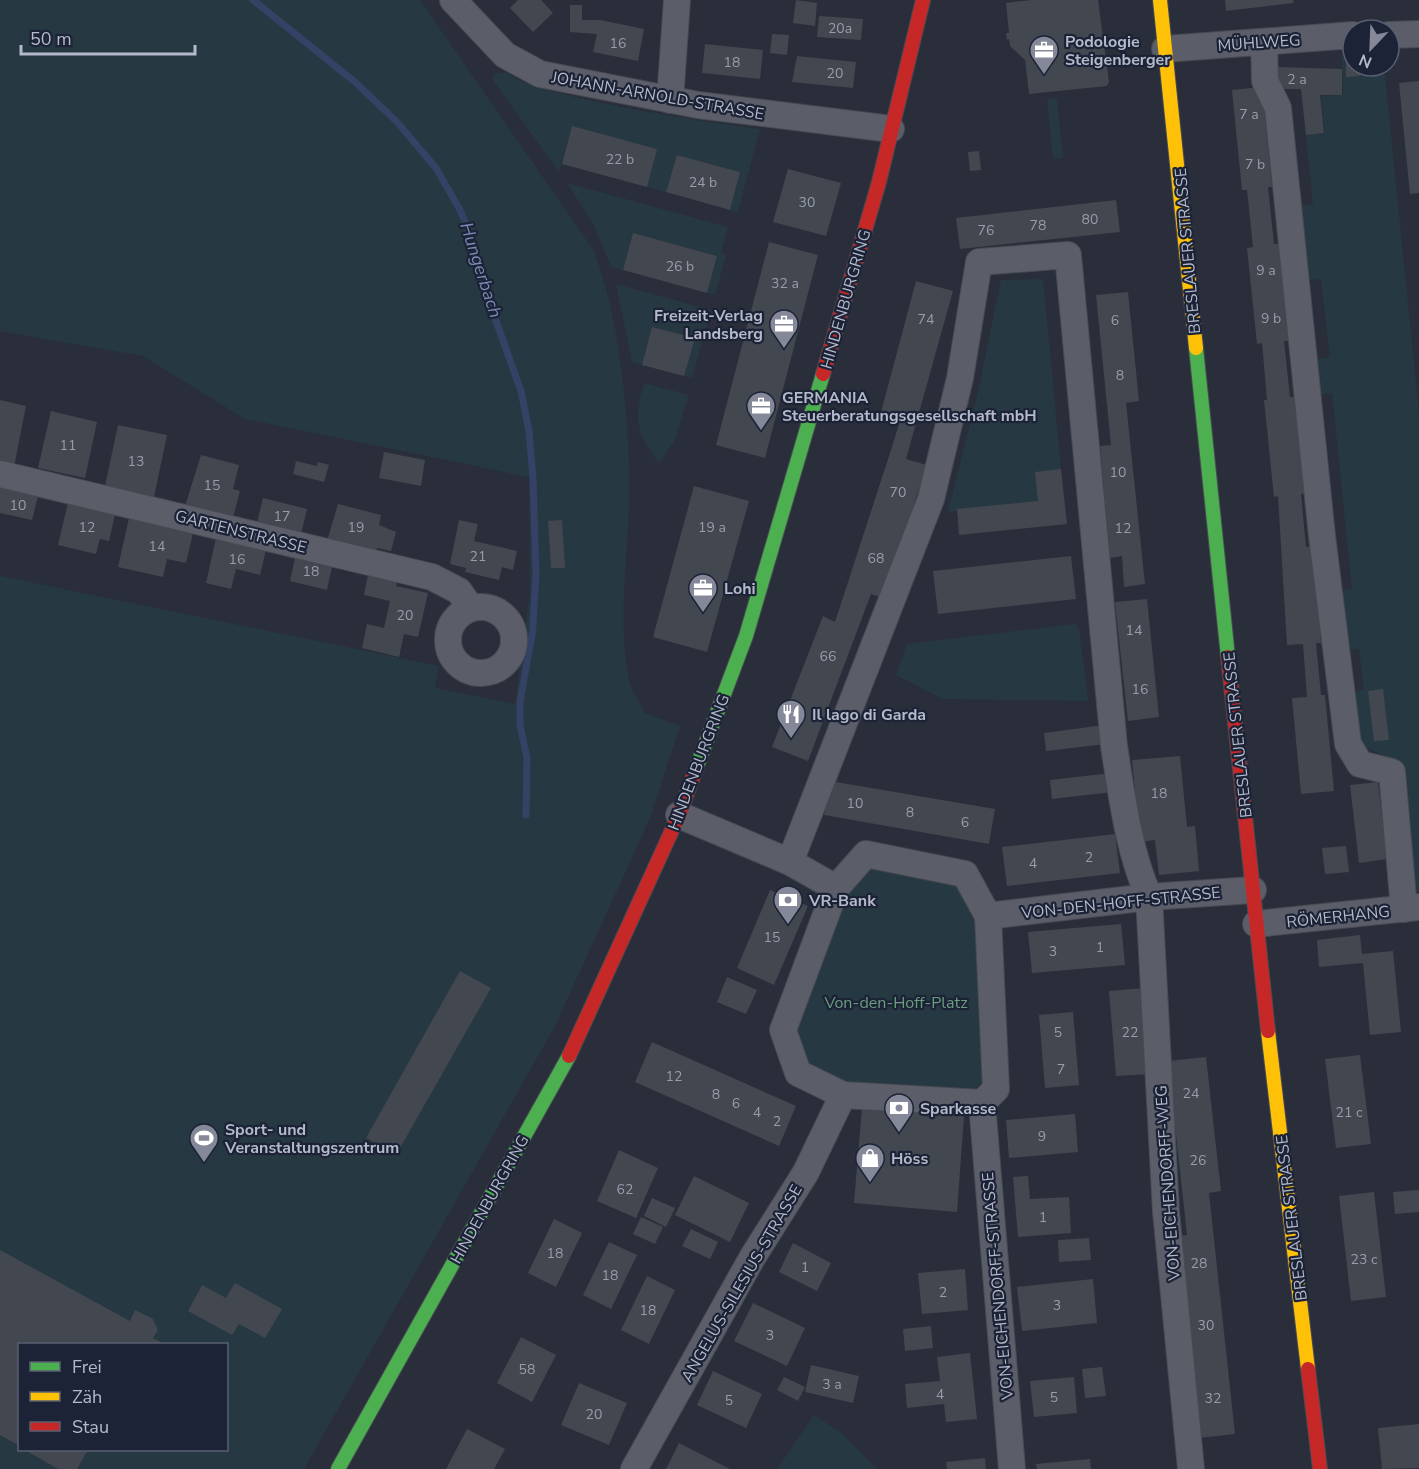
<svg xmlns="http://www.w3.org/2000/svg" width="1419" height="1469" font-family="'Nunito Sans',sans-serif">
<rect width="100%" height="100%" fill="#2a2e3a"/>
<g fill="#263841" fill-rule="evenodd">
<path d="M 0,0 L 420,0 L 594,251 C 619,318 629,413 629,484 C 630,549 616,616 629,680 C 631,691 640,703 645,713 L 680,726 L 650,818 L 555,1026 L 304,1469 L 0,1469 L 0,576 L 439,666 L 435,688 L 515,704 L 530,591 L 529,477 L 245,419 L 143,356 L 0,331 ZM 20,1344 L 226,1344 L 226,1450 L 20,1450 Z"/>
<polygon points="1342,55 1353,55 1353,66 1384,66 1419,412 1419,892 1414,892 1396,761 1354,742 1349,695 1364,689 1359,649 1339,650 1334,592 1352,589 1332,393 1315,395 1311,360 1330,357 1321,279 1302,281 1294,207 1313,204 1306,135 1325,133 1321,96 1343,95"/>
<path d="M 506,72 C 532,97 715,123 760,129 L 738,212 L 730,210 L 740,172 L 677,155 L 666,192 L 647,187 L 657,149 L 572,127 L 559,172 L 492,79 L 495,74 Z"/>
<polygon points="1057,98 1063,158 1053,159 1047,99"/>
<polygon points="567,183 728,227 721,253 726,255 715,295 707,293 717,256 633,233 623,270 611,267 594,225"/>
<polygon points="1043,279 1061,469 1038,501 948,512 978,392 1001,280"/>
<polygon points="616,284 711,310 692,378 684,376 694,338 653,327 642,365 632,362"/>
<path d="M 644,383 L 689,395 L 675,440 L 659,463 C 636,433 634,419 644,383 Z"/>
<polygon points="1075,624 1079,629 1088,701 943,699 896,675 907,644"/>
<polygon points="872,868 957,886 975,918 983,1080 975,1089 843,1085 808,1065 796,1032 847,893"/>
<polygon points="814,1415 840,1432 877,1469 777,1469"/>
</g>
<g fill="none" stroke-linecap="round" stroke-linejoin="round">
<g stroke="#354165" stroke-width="7">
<polyline points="253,0 355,82 397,122 436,168 460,210 470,234 481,279 521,391 529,431 533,479 536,574 533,625"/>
<polyline points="526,815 527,758 520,725 520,702 533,629"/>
</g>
</g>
<g fill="#434750">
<polygon points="518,0 541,0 553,13 533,32 510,8"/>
<polygon points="796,0 817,3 815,26 793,23"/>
<polygon points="1031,0 1098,0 1109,82 1107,86 1029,94 1025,60 1010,46 1009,39 1007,40 1006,33 1009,33 1006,3"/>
<polygon points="1225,0 1293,0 1294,3 1226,11"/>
<polygon points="570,5 582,5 582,20 600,20 644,29 638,61 593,52 597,34 570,32"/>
<polygon points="819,16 863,19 861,40 817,37"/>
<polygon points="772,34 789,35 787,55 770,53"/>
<polygon points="705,44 763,50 760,79 702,73"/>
<polygon points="797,56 856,62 853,88 792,82"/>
<polygon points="1346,58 1353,58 1353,66 1359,66 1360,76 1346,77"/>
<polygon points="1277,67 1342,69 1342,95 1320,95 1324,133 1306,135 1301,89 1274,89"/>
<polygon points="1419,81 1419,193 1410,194 1399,83"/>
<polygon points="1262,87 1272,187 1268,187 1274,244 1280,244 1290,341 1284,341 1290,397 1296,397 1306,493 1301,494 1306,547 1312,546 1321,643 1316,643 1321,695 1325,695 1334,791 1301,794 1292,698 1307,697 1303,644 1287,645 1278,496 1274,497 1264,400 1267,400 1262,343 1257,344 1247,248 1253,247 1247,190 1242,190 1232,90"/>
<polygon points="572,126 657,149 647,187 562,164"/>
<polygon points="979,151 981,170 970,171 968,152"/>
<polygon points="677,155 740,172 730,210 666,192"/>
<polygon points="788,169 841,183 826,236 773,222"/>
<polygon points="1116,200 1120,232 960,249 956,218"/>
<polygon points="633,233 717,256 707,293 623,270"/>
<polygon points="769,242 818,255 765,458 716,445"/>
<polygon points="916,281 953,291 906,459 927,465 883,598 871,594 808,761 772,747 823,616 835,622 890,453 900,421 880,416"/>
<polygon points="1128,292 1139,401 1126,403 1145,584 1124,587 1122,556 1110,558 1100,446 1111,445 1096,295"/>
<polygon points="652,327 695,338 684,376 642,365"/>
<polygon points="0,400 26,406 14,467 0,464"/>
<polygon points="51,411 97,422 85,478 38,468"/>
<polygon points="118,425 167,435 154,497 105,486"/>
<polygon points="384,452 425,460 421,486 379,478"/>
<polygon points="201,455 239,465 233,489 240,491 233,518 185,506"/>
<polygon points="296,461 317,466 318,462 329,465 324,482 293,474"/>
<polygon points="1061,469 1067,524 959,535 957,509 1038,501 1035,472"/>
<polygon points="694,486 749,501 707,652 653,637"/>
<polygon points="0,488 38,496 32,520 0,513"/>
<polygon points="263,498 307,509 301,534 257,523"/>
<polygon points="68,503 115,515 109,541 100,539 96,554 58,545"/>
<polygon points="338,504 381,515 379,525 396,532 391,551 377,548 376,552 327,541"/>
<polygon points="129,518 193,533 186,563 167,559 163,577 118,567"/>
<polygon points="459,520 478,524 474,541 517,551 513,570 502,567 499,580 465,572 466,568 450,564"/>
<polygon points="562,520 565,568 551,568 548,521"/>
<polygon points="216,538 266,550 260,575 236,569 231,589 206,583"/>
<polygon points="296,553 333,562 327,590 290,581"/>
<polygon points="1071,556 1076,599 938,614 933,571"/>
<polygon points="368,575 397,582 396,586 428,593 418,637 404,634 399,657 362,648 367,624 384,628 390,601 364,595"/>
<polygon points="1147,599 1159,717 1128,721 1115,602"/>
<polygon points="1383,689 1389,740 1374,741 1368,691"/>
<polygon points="1104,725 1106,744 1046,751 1044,733"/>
<polygon points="1180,756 1187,827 1195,826 1199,871 1159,875 1155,840 1140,842 1132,760"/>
<polygon points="1111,773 1113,792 1052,799 1050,780"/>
<polygon points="830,781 995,809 989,844 824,815"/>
<polygon points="1378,782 1387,859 1359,863 1350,785"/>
<polygon points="1115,834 1120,873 1007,886 1002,847"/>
<polygon points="1346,846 1349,872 1325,874 1322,848"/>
<polygon points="770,890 808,906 774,985 737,968"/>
<polygon points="1121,924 1125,965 1032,973 1028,932"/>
<polygon points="1360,935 1362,954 1393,951 1401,1032 1370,1035 1363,963 1319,967 1317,940"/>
<polygon points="460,971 491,988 396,1155 366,1138"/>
<polygon points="727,977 757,990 746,1014 717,1002"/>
<polygon points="1144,988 1151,1074 1116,1076 1109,991"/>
<polygon points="1073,1012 1079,1085 1045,1088 1039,1015"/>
<polygon points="652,1042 796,1106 779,1146 635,1082"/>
<polygon points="1360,1055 1371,1144 1336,1148 1325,1059"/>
<polygon points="1206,1057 1221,1191 1209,1193 1235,1434 1199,1438 1178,1236 1187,1235 1168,1061"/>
<polygon points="862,1108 964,1116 957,1212 854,1203"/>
<polygon points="1075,1114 1078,1152 1009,1158 1006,1120"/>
<polygon points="619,1150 658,1168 636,1218 597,1201"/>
<polygon points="694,1176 749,1203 730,1242 675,1215"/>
<polygon points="1028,1176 1030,1199 1069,1197 1071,1233 1018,1237 1013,1177"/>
<polygon points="1419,1190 1419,1212 1395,1214 1393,1192"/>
<polygon points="1374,1192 1386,1297 1351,1301 1339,1196"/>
<polygon points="652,1198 675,1208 666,1227 644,1216"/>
<polygon points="641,1217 663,1227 655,1244 633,1234"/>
<polygon points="554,1219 582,1233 556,1287 528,1273"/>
<polygon points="691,1229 718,1242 710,1259 682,1246"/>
<polygon points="1089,1238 1091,1260 1059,1262 1058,1240"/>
<polygon points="609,1242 637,1255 611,1309 583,1295"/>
<polygon points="793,1243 831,1263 817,1291 779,1272"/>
<polygon points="0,1250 130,1321 135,1310 153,1319 158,1330 153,1338 165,1344 20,1344 20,1446 0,1435"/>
<polygon points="965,1269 968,1310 922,1314 918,1273"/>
<polygon points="647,1276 675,1290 649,1344 621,1330"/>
<polygon points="1093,1279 1097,1323 1022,1331 1017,1287"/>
<polygon points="235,1283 282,1309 265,1338 239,1324 232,1335 188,1311 202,1285 226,1298"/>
<polygon points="753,1303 805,1328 787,1366 734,1341"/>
<polygon points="931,1326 933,1348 905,1351 903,1329"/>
<polygon points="521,1337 556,1355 532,1402 497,1383"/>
<polygon points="970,1353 977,1419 946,1422 944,1404 907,1408 905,1384 940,1381 937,1357"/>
<polygon points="811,1365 859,1376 853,1403 805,1392"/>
<polygon points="1102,1367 1106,1396 1085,1398 1082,1369"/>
<polygon points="713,1371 762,1394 746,1428 697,1405"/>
<polygon points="784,1377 805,1387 798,1401 777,1390"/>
<polygon points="1074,1377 1077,1413 1034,1417 1030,1381"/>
<polygon points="579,1383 627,1403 609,1445 561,1425"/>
<polygon points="1419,1424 1419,1468 1382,1469 1378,1428"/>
<polygon points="467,1429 505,1449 494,1469 446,1469"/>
<polygon points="679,1443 730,1469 666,1469"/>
<polygon points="25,1450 88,1450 77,1469 58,1469"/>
<polygon points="985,1458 986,1469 947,1469 946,1462"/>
<polygon points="1090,1459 1091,1469 1037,1469 1036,1464"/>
</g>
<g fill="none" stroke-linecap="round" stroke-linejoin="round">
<g stroke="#474a53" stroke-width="28">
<g id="street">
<polyline points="453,0 505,55 540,74 698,105 891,129"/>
<polyline points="1389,35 1419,34"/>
<polyline points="1264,42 1265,81 1278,108 1322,536 1348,744 1360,764 1392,772 1404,909"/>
<polyline points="1165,49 1353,35"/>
<polyline points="670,100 677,0"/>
<polyline points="0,474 432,577 459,591 471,608"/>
<circle cx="481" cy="640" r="33"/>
<polyline points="679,815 790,862 836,888 866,854 965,874 988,916 1149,897 1253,890"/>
<path d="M 790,862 L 931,499 L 960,378 L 979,262 L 1068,255 L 1114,746 C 1122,797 1128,849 1149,897 L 1166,1212 L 1191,1469"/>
<polyline points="836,888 783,1030 798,1073 843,1095 982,1103 996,1089 988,916"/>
<polyline points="1256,924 1419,907"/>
<polyline points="982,1103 1012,1469"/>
<polyline points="634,1469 752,1258 806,1172 843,1095"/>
</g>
</g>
<g stroke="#474a53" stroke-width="16">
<g id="fast">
<polyline points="1196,348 1228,657"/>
<polyline points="697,766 746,636 823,374"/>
<polyline points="338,1469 569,1056"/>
</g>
</g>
<g stroke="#474a53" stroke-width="16">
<g id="slow">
<polyline points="1160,0 1196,348"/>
<polyline points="1268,1031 1308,1369"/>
</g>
</g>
<g stroke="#474a53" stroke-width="16">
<g id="jam">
<polyline points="823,374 879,182 923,0"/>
<polyline points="1228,657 1268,1031"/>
<polyline points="569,1056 679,815 697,766"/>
<polyline points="1308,1369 1320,1469"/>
</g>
</g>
<use href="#street" stroke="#5b5e68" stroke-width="26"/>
<use href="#fast" stroke="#4caf50" stroke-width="14"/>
<use href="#slow" stroke="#ffc107" stroke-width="14"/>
<use href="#jam" stroke="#c62828" stroke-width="14"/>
</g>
<defs>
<g id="office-pin" transform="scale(1.5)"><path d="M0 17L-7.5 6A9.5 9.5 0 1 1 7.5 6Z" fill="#848898" stroke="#1c2336"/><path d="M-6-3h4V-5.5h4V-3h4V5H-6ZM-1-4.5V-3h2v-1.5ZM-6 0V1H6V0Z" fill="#fff"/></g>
<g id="restaurant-pin" transform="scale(1.5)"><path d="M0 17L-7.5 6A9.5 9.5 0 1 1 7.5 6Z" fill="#848898" stroke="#1c2336"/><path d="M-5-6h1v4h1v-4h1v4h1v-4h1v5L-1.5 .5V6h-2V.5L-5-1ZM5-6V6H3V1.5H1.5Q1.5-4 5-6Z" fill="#fff"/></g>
<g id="bank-pin" transform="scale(1.5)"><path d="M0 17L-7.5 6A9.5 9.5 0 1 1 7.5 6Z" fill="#848898" stroke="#1c2336"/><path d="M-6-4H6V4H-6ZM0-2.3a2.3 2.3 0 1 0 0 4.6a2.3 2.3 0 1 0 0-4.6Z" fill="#fff"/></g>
<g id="stadium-pin" transform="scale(1.5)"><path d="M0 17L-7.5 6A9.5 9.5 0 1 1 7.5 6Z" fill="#848898" stroke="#1c2336"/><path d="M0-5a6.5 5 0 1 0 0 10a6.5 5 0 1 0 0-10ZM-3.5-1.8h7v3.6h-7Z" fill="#fff"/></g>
<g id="shop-pin" transform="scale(1.5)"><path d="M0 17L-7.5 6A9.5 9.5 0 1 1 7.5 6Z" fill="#848898" stroke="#1c2336"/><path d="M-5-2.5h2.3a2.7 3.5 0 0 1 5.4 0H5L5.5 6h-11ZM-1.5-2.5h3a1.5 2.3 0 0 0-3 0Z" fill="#fff"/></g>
</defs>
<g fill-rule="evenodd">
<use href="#office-pin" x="1044" y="50"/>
<use href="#office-pin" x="784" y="324"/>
<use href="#office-pin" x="761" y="406"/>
<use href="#office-pin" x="703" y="588"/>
<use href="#restaurant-pin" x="791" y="714"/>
<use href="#bank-pin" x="788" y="900"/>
<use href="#bank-pin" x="899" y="1108"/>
<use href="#stadium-pin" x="204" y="1138"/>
<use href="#shop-pin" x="870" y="1158"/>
</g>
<g text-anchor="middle" stroke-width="4.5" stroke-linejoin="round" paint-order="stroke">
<g font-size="14" fill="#989cac">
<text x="840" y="33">20a</text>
<text x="618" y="48">16</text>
<text x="732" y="67">18</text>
<text x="835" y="78">20</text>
<text x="1297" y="84">2 a</text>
<text x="1249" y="119">7 a</text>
<text x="620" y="164">22 b</text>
<text x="1255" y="169">7 b</text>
<text x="703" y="187">24 b</text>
<text x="807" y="207">30</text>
<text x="1090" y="224">80</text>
<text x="1038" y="230">78</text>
<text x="986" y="235">76</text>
<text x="680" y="271">26 b</text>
<text x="1266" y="275">9 a</text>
<text x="785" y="288">32 a</text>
<text x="1271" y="323">9 b</text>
<text x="926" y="324">74</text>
<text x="1115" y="325">6</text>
<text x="1120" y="380">8</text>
<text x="68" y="450">11</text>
<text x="136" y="466">13</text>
<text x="1118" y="477">10</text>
<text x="212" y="490">15</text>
<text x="898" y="497">70</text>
<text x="18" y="510">10</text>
<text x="282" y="521">17</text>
<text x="87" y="532">12</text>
<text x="356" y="532">19</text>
<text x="712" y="532">19 a</text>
<text x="1123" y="533">12</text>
<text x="157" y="551">14</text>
<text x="478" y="561">21</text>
<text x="876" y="563">68</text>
<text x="237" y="564">16</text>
<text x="311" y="576">18</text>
<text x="405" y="620">20</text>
<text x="1134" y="635">14</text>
<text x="828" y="661">66</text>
<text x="1140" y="694">16</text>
<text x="1159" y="798">18</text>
<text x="855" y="808">10</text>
<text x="910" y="817">8</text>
<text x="965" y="827">6</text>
<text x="1089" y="862">2</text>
<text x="1033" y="868">4</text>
<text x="772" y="942">15</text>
<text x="1100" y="952">1</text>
<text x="1053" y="956">3</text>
<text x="1058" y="1037">5</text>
<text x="1130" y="1037">22</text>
<text x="1061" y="1074">7</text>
<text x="674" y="1081">12</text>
<text x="1191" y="1098">24</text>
<text x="716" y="1099">8</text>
<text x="736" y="1108">6</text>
<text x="757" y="1117">4</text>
<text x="1349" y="1117">21 c</text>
<text x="777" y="1126">2</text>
<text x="1042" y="1141">9</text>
<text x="1198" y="1165">26</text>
<text x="625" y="1194">62</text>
<text x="1043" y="1222">1</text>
<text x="555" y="1258">18</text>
<text x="1364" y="1264">23 c</text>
<text x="1199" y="1268">28</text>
<text x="805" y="1272">1</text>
<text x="610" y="1280">18</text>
<text x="943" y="1297">2</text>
<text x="1057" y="1310">3</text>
<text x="648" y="1315">18</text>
<text x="1206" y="1330">30</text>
<text x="770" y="1340">3</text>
<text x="527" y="1374">58</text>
<text x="832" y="1389">3 a</text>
<text x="940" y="1399">4</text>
<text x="1054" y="1402">5</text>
<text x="1213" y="1403">32</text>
<text x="729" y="1405">5</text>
<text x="594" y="1419">20</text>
</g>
<g font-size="16" font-weight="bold" fill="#b4b9cb" stroke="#1c2336" text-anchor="start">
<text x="1065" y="47">Podologie<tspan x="1065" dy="18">Steigenberger</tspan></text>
<text x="763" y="321" text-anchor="end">Freizeit-Verlag<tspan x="763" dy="18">Landsberg</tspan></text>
<text x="782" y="403">GERMANIA<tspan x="782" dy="18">Steuerberatungsgesellschaft mbH</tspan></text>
<text x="724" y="594">Lohi</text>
<text x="812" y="720">Il lago di Garda</text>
<text x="809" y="906">VR-Bank</text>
<text x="920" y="1114">Sparkasse</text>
<text x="225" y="1135">Sport- und<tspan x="225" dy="18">Veranstaltungszentrum</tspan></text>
<text x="891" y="1164">Höss</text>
</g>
<g font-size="16" fill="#b4b9cb" stroke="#1c2336">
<text transform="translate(1259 42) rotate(-4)" y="6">MÜHLWEG</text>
<text transform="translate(658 95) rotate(10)" y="6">JOHANN-ARNOLD-STRASSE</text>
<text transform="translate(1187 251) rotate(-95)" y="6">BRESLAUER STRASSE</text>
<text transform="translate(845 299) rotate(-74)" y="6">HINDENBURGRING</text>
<text transform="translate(241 531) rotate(14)" y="6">GARTENSTRASSE</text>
<text transform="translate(1237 735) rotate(-96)" y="6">BRESLAUER STRASSE</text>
<text transform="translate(698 762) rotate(-69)" y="6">HINDENBURGRING</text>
<text transform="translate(1121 902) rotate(-6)" y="6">VON-DEN-HOFF-STRASSE</text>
<text transform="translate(1338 916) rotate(-6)" y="6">RÖMERHANG</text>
<text transform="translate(1167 1183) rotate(-94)" y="6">VON-EICHENDORFF-WEG</text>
<text transform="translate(489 1199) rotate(-61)" y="6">HINDENBURGRING</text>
<text transform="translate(1291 1218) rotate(-97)" y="6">BRESLAUER STRASSE</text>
<text transform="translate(741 1283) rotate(-60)" y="6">ANGELUS-SILESIUS-STRASSE</text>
<text transform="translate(997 1286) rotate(-95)" y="6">VON-EICHENDORFF-STRASSE</text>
</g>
<g font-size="16" fill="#6a9e7e" stroke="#1c2336">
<text x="896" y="1008">Von-den-Hoff-Platz</text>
</g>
<g font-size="18" font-style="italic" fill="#7a8ab4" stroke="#1c2336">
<text transform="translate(481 270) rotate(72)" y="6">Hungerbach</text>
</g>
</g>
<rect x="18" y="1343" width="210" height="108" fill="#1c2336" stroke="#595f72" stroke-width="1.5"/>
<rect x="30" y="1362" width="30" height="9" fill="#4caf50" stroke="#595f72" stroke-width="1.5"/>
<text x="72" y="1373" font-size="18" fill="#b4b9cb">Frei</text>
<rect x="30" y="1392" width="30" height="9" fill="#ffc107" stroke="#595f72" stroke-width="1.5"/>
<text x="72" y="1403" font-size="18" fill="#b4b9cb">Zäh</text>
<rect x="30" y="1422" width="30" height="9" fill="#c62828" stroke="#595f72" stroke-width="1.5"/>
<text x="72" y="1433" font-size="18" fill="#b4b9cb">Stau</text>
<g transform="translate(1371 48) rotate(203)"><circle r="28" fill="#1c2336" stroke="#595f72" stroke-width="1.5"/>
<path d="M0-4.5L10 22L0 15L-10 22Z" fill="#848898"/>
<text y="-9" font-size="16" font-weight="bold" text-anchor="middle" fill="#b4b9cb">N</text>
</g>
<path d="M21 45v9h174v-9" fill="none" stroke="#b4b9cb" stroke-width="3"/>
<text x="30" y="45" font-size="18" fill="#b4b9cb" stroke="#1c2336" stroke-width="4.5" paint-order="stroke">50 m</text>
</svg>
